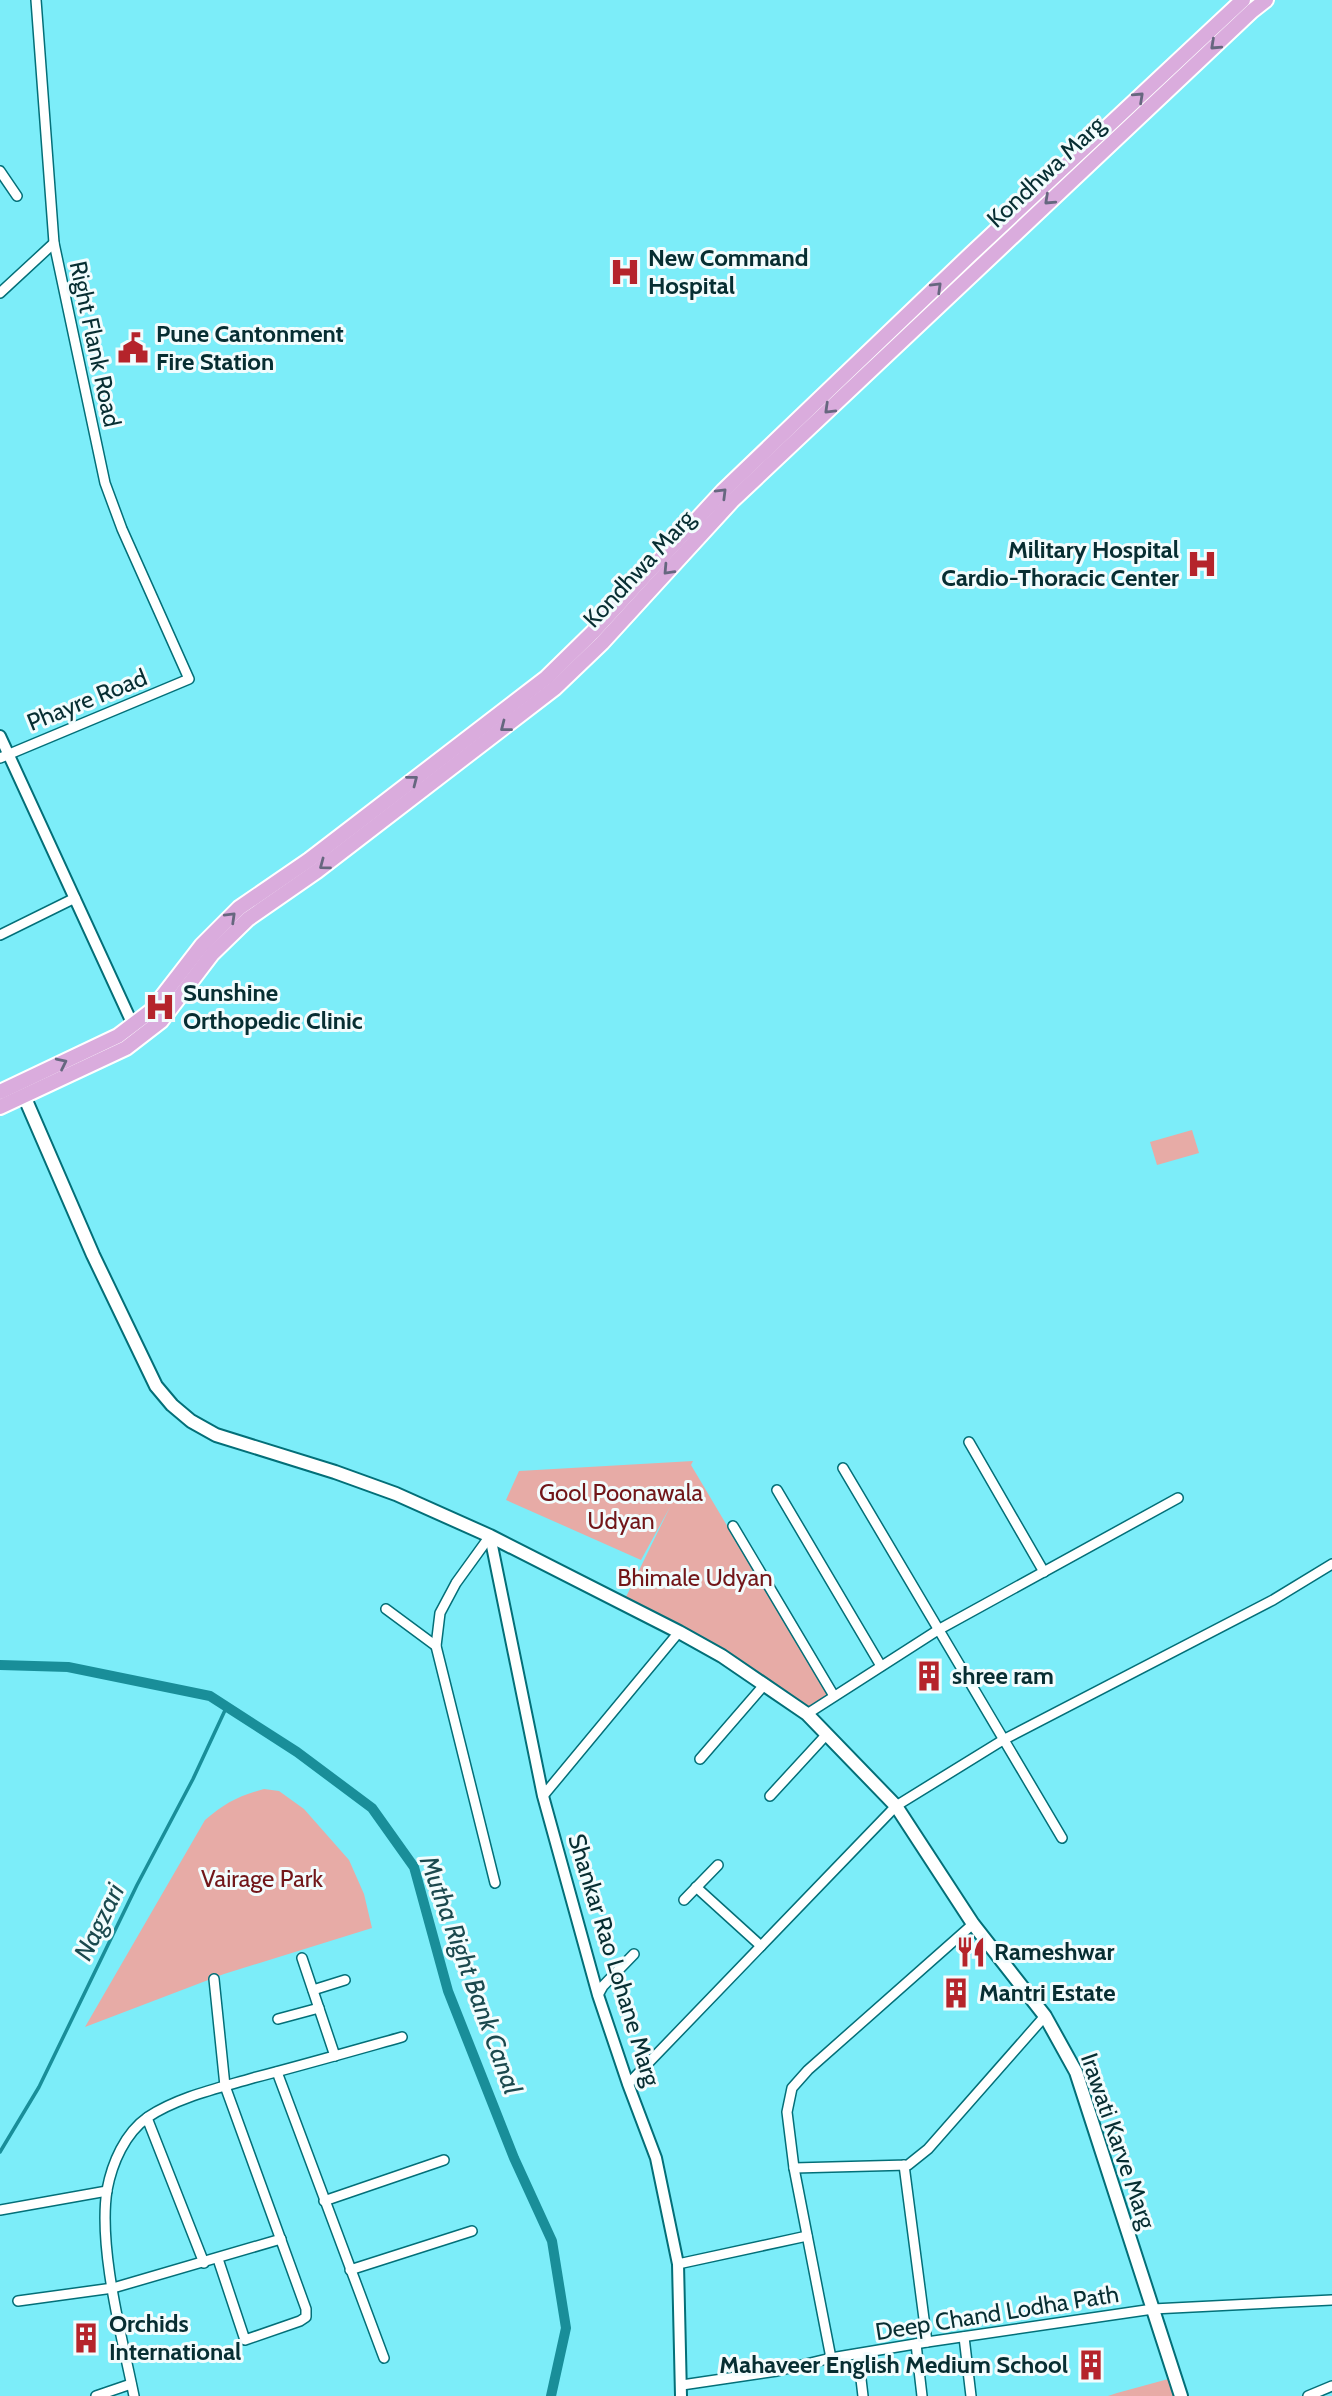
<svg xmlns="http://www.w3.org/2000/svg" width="1332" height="2396" font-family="Cabin,sans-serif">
<rect width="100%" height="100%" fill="#7cedf9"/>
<g fill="#e7aba6">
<polygon points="1192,1130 1199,1153 1157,1165 1150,1142"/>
<polygon points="693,1461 691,1465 830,1699 810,1712 625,1599 670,1507 641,1560 506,1500 519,1471"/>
<path d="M 264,1789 L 279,1791 L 304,1809 L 349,1860 L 364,1894 L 372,1928 L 224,1974 L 85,2027 L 205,1820 C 225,1803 238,1796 264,1789 Z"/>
<polygon points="1172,2378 1177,2396 1108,2396 1117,2393"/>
</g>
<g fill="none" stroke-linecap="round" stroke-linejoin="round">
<polyline stroke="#198e99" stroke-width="3.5" points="0,2152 39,2087 137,1885 193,1779 227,1706"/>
<polyline stroke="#198e99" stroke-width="10" points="0,1665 68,1667 210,1696 297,1752 372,1808 414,1867 448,1991 514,2158 552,2241 566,2328 551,2396"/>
<g stroke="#036f78" stroke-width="12">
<g id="minor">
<polyline points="0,171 17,196"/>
<polyline points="0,293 54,243"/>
<polyline points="0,758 189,679 122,529 105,483 54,243 36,0"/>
<polyline points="0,935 75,898"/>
<polyline points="969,1442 1044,1572"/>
<polyline points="843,1468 1062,1838"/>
<polyline points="777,1490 881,1666"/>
<polyline points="733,1526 834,1696"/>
<polyline points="490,1536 456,1583 440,1613 436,1646 495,1883"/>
<polyline points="386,1609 436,1646"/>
<polyline points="807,1714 938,1630 1178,1498"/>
<polyline points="700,1759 765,1684"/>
<polyline points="543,1796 679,1632"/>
<polyline points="770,1796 827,1734"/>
<polyline points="696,1887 761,1946"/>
<polyline points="684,1900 718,1865"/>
<polyline points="302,1958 335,2056"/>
<polyline points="214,1979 225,2086 306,2309 306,2317 300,2321 245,2340 218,2259"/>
<polyline points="313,1990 345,1980"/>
<polyline points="598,1995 603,1986 634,1954"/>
<polyline points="278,2019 319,2008"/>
<polyline points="277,2072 384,2358"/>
<polyline points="628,2084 896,1806 1003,1740 1273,1600 1332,1564"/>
<polyline points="147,2118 204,2263"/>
<polyline points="904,2165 927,2342"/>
<polyline points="794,2168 908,2165 928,2149 1045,2016"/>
<polyline points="324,2201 444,2160"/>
<polyline points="0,2210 107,2191"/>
<polyline points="678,2264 807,2236"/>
<polyline points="350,2270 472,2231"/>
<polyline points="18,2301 113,2288 281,2239"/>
<polyline points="964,2337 971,2396"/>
<polyline points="916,2344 922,2396"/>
<polyline points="858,2354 863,2396"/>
<polyline points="831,2358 794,2168 787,2112 792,2088 808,2070 973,1924"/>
<polyline points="682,2385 777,2371 831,2358 927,2342 1153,2309 1332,2300"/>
<polyline points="96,2396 131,2384"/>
<path d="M 134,2396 C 122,2337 98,2248 107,2190 C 112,2163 125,2133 148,2117 C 178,2097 219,2088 253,2078 C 303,2065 352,2051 402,2037"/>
<polyline points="1308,2396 1332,2386"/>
</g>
</g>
<g stroke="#036f78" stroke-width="14">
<g id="tertiary">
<polyline points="0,736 139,1038"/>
<polyline points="490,1536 543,1796 598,1995 628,2084 656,2158 678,2264 681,2396"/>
</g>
</g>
<g stroke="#036f78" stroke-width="16">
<polyline id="secondary" points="21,1089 93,1255 156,1386 172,1405 191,1421 216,1435 335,1472 396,1494 490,1536 679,1632 722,1656 807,1714 896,1806 973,1924 1045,2016 1076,2072 1181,2396"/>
</g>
<g stroke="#fff" stroke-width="18">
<g id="primary">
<polyline points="0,1092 118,1036 151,1011 202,945 239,908 309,860 546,678 592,633 723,491 971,254 1243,0"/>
<polyline points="0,1107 126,1048 161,1021 212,954 248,919 317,871 555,688 602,643 732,501 1252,11 1266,0"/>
</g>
</g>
<use href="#minor" stroke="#fff" stroke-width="9"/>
<use href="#tertiary" stroke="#fff" stroke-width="10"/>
<use href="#secondary" stroke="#fff" stroke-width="12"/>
<use href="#primary" stroke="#daacdd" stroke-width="14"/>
</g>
<defs><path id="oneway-chevron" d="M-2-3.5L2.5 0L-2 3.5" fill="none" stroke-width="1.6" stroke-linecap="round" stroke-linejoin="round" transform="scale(1.75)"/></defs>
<g stroke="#66677f">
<use href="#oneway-chevron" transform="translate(1215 45) rotate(137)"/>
<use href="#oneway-chevron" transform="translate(1139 97) rotate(-43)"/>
<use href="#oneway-chevron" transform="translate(1049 200) rotate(137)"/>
<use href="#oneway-chevron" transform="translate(937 287) rotate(-44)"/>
<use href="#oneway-chevron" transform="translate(829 409) rotate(136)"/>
<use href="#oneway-chevron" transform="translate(722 493) rotate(-45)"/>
<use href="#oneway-chevron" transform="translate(668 570) rotate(133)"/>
<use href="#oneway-chevron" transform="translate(505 727) rotate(142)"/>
<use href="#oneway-chevron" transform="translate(413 780) rotate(-38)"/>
<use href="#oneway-chevron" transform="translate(324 865) rotate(143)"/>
<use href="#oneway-chevron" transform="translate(231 917) rotate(-44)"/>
<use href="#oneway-chevron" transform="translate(62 1063) rotate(-26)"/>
</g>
<defs>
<g id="hospital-bare" transform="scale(2.415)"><path d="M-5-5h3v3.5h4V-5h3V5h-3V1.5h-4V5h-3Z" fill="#b5242b" stroke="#f2fcfd" stroke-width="2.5" paint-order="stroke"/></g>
<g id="civic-bare" transform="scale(2.415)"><path d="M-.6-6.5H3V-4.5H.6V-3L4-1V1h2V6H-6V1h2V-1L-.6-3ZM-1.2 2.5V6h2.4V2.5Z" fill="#b5242b" stroke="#f2fcfd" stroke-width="2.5" paint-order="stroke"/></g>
<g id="building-bare" transform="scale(2.415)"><path d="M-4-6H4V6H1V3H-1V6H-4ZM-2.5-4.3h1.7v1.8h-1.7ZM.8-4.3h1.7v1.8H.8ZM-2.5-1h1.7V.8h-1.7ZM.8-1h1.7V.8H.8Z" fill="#b5242b" stroke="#f2fcfd" stroke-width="2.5" paint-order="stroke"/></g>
<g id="restaurant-bare" transform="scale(2.415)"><path d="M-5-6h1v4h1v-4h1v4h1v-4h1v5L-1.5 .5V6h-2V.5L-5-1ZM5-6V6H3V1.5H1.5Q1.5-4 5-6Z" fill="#b5242b" stroke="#f2fcfd" stroke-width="2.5" paint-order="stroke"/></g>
</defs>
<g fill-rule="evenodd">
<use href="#hospital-bare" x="625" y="272"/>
<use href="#civic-bare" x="133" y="348"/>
<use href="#hospital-bare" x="1202" y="564"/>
<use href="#hospital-bare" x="160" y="1007"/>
<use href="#building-bare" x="929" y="1676"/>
<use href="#restaurant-bare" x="971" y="1952"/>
<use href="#building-bare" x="956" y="1993"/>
<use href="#building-bare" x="86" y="2338"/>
<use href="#building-bare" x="1091" y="2365"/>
</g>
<g text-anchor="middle" stroke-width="6" stroke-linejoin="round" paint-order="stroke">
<g font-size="24" fill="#072e32" stroke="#f2fcfd">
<text transform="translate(1046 172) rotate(-43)" y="8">Kondhwa Marg</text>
<text transform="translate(95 344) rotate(78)" y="8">Right Flank Road</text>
<text transform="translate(639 569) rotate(-47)" y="8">Kondhwa Marg</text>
<text transform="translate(87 700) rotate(-22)" y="8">Phayre Road</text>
<text transform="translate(614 1960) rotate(73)" y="8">Shankar Rao Lohane Marg</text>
<text transform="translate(1118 2141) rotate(71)" y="8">Irawati Karve Marg</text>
<text transform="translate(997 2313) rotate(-9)" y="8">Deep Chand Lodha Path</text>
</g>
<g font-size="24" font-weight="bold" fill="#072e32" stroke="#f2fcfd" text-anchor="start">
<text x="648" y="266">New Command<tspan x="648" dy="28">Hospital</tspan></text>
<text x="156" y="342">Pune Cantonment<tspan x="156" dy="28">Fire Station</tspan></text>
<text x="1179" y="558" text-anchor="end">Military Hospital<tspan x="1179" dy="28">Cardio-Thoracic Center</tspan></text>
<text x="183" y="1001">Sunshine<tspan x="183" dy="28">Orthopedic Clinic</tspan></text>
<text x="952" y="1684">shree ram</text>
<text x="994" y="1960">Rameshwar</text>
<text x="979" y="2001">Mantri Estate</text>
<text x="109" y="2332">Orchids<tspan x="109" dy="28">International</tspan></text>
<text x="1068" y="2373" text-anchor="end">Mahaveer English Medium School</text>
</g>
<g font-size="24" fill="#721619" stroke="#f2fcfd">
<text x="621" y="1501">Gool Poonawala<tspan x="621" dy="28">Udyan</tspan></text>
<text x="695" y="1586">Bhimale Udyan</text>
<text x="262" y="1887">Vairage Park</text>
</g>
<g font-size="26" font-style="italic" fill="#1b494e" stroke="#f2fcfd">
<text transform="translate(99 1922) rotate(-64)" y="9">Nagzari</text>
<text transform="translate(471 1975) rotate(70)" y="9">Mutha Right Bank Canal</text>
</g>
</g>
</svg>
